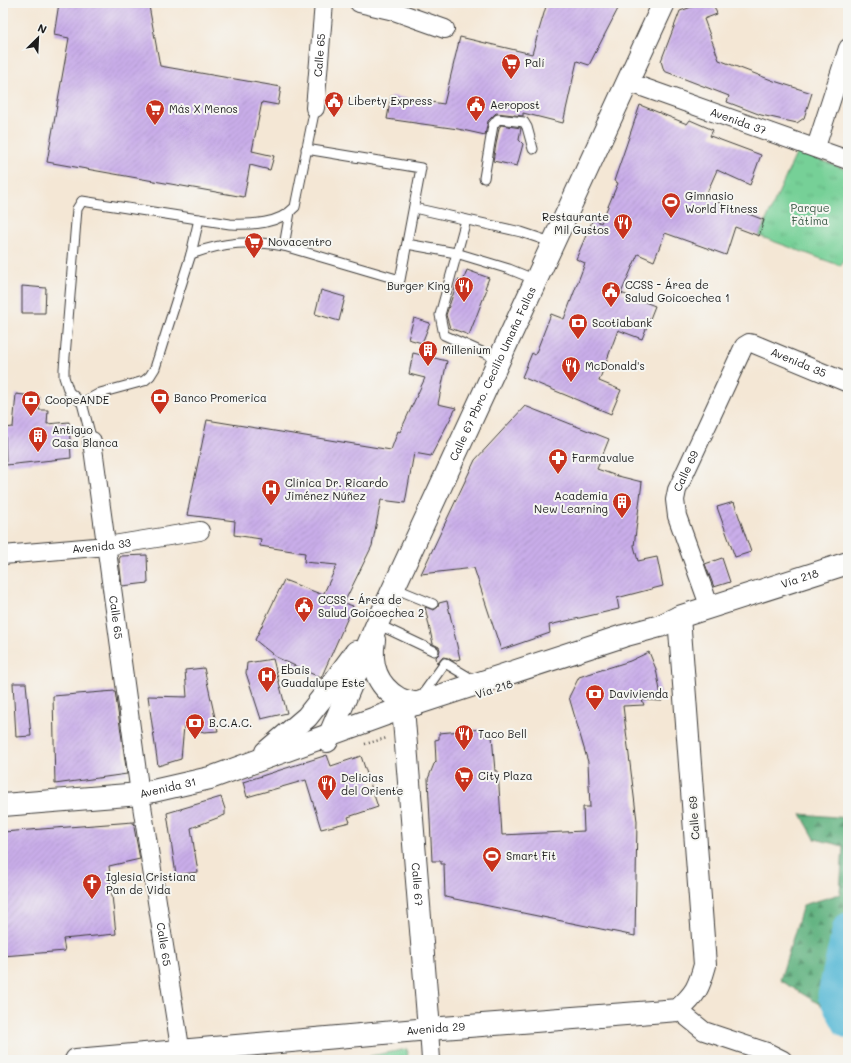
<svg xmlns="http://www.w3.org/2000/svg" width="851" height="1063" font-family="Mali,sans-serif">
<defs>
<pattern id="forest-firs" width="22" height="20" patternUnits="userSpaceOnUse"><rect width="22" height="20" fill="#60b280"/><path d="M5 1l3.5 6h-7zM16 11l3.5 6h-7z" fill="#4e9068"/></pattern>
<pattern id="park-tufts" width="24" height="20" patternUnits="userSpaceOnUse"><rect width="24" height="20" fill="#76d097"/><path d="M3 7l-1-3M5 7V3M7 7l1-3M15 17l-1-3M17 17v-4M19 17l1-3" fill="none" stroke="#66b282"/></pattern>
<pattern id="building-hatch" width="6" height="6" patternUnits="userSpaceOnUse"><rect width="6" height="6" fill="#c9ade9"/><path d="M-1 1l2-2M0 6l6-6M5 7l2-2" fill="none" stroke="#ac94c7"/></pattern>
</defs>
<rect width="100%" height="100%" fill="#f6f6f2"/>
<filter id="ink" filterUnits="userSpaceOnUse"><feTurbulence type="fractalNoise" baseFrequency=".025" numOctaves="2"/><feDisplacementMap in="SourceGraphic" scale="8" xChannelSelector="R" yChannelSelector="G"/><feConvolveMatrix kernelMatrix="1 2 1 2 8 2 1 2 1" color-interpolation-filters="sRGB"/></filter>
<filter id="wash" filterUnits="userSpaceOnUse"><feTurbulence type="fractalNoise" baseFrequency=".012" numOctaves="4" result="noise"/><feDisplacementMap in="SourceGraphic" scale="16" xChannelSelector="R" yChannelSelector="G"/><feGaussianBlur stdDeviation="0.9" result="paint"/><feColorMatrix in="noise" values="0 0 0 0 0 0 0 0 0 0 0 0 0 0 0 0 0 1.4 0 .05"/><feComposite in="paint" operator="in"/></filter>
<g filter="url(#wash)">
<rect width="100%" height="100%" fill="#f4e7d5"/>
<polygon fill="#76d097" stroke="#49765a" points="407,1049 408,1060 370,1060 370,1056"/>
<polygon fill="url(#forest-firs)" stroke="#3e674e" points="801,814 848,818 848,1025 837,1015 780,980 803,905 840,894 843,846 815,839"/>
<polygon fill="url(#park-tufts)" stroke="#49765a" points="797,152 848,170 848,247 841,266 759,236"/>
<g fill="none" stroke-linecap="round" stroke-linejoin="round">
<polyline stroke="#58b9d6" stroke-width="31" points="848,928 833,995 848,1023"/>
</g>
<g id="blocks">
<g fill="url(#building-hatch)">
<polygon points="59,3 127,3 149,6 160,66 281,87 278,105 262,102 252,151 274,156 270,170 250,165 244,197 47,162 69,38 54,35"/>
<polygon points="547,3 621,3 589,65 577,61 563,123 523,113 523,116 496,113 488,121 485,135 458,129 387,119 391,96 444,104 460,37 532,54"/>
<polygon points="703,3 713,3 717,14 704,19 719,60 774,81 812,93 804,118 797,123 761,115 727,102 729,96 664,71 661,61 680,11"/>
<polygon points="640,105 687,124 690,120 713,130 710,136 761,155 750,185 717,170 705,197 764,220 759,236 735,227 726,255 665,233 654,261 638,254 621,293 655,306 642,339 618,330 599,381 621,390 611,414 522,377 532,353 535,355 551,314 564,319 585,263 576,259 593,219 601,223 618,183 614,181"/>
<polygon points="501,125 521,128 519,140 523,144 517,166 493,161 499,128"/>
<polygon points="467,270 489,278 485,288 487,289 469,335 450,328 446,315 458,280 463,282"/>
<polygon points="22,286 46,288 45,313 22,313"/>
<polygon points="321,290 345,297 339,321 315,314"/>
<polygon points="414,318 430,323 422,343 408,339"/>
<polygon points="413,353 447,361 438,404 456,408 431,456 414,453 405,503 381,500 372,546 344,603 353,606 321,678 276,657 255,640 284,580 323,595 337,565 304,562 305,553 260,546 261,539 234,535 235,521 187,515 207,420 391,450 398,431 400,432 425,378 409,374"/>
<polygon points="16,394 40,397 39,410 48,410 47,424 69,422 71,458 6,465 5,428 13,427"/>
<polygon points="525,406 609,439 597,469 614,475 642,482 634,546 638,561 657,557 663,586 617,598 619,609 549,625 550,633 501,650 474,568 421,574 475,460"/>
<polygon points="734,502 751,552 735,557 717,507"/>
<polygon points="147,555 148,583 122,586 119,559 121,556"/>
<polygon points="722,558 730,582 714,587 705,564"/>
<polygon points="447,601 460,659 453,661 448,658 443,657 437,664 436,657 439,654 440,650 439,647 433,644 425,607 434,610 438,607 439,603"/>
<polygon points="649,652 656,669 662,701 642,700 644,705 623,706 637,821 635,936 445,897 444,864 441,864 441,861 432,861 428,779 434,764 436,762 435,740 439,739 439,733 483,729 484,736 492,736 495,771 498,771 502,835 584,831 583,807 590,807 588,762 569,697 579,677 630,661"/>
<polygon points="273,659 287,713 261,719 246,673 247,663"/>
<polygon points="204,668 218,731 204,732 184,726 181,759 158,766 148,696 187,697 185,670"/>
<polygon points="13,683 26,683 31,736 16,737"/>
<polygon points="115,691 127,774 55,784 53,696"/>
<polygon points="327,755 331,766 361,756 378,807 348,817 350,822 321,829 306,780 247,797 243,782"/>
<polygon points="221,797 225,809 225,815 191,828 198,872 176,875 167,813"/>
<polygon points="133,822 140,859 109,866 116,934 63,939 65,951 3,956 3,832"/>
</g>
</g>
</g>
<g filter="url(#ink)">
<use href="#blocks" fill-opacity="0" stroke="#3c3a38" stroke-width="1"/>
<g fill="none" stroke-linecap="round" stroke-linejoin="round">
<g stroke="#3c3a38" stroke-width="11">
<g id="service">
<polyline points="484,178 493,125 498,119 524,122 527,127 533,149"/>
<polyline points="414,208 521,232 554,243"/>
<polyline points="466,220 440,315 444,335 500,360"/>
<polyline points="407,244 456,253 509,269 536,280"/>
<polyline points="284,246 290,212"/>
<path d="M 191,254 C 224,242 250,240 284,246 L 400,280 L 421,168 L 306,149"/>
<polyline points="82,403 100,393 144,381 150,376 155,368 191,254 199,219"/>
<path d="M 92,441 L 82,403 L 69,392 L 64,377 L 64,369 L 77,209 L 82,201 L 230,224 C 252,225 279,224 295,207 L 315,108"/>
<polyline points="394,588 433,604"/>
<polyline points="377,624 434,651"/>
<polyline points="420,698 445,663 477,682"/>
</g>
</g>
<g stroke="#3c3a38" stroke-width="20">
<g id="minor">
<polyline points="359,3 394,11 445,29"/>
<path id="s1" d="M 628,82 L 848,160"/>
<path id="s2" d="M 315,108 L 324,3"/>
<polyline points="816,147 848,48"/>
<path id="s3" d="M 92,441 L 140,794"/>
<path id="s4" d="M 3,555 L 107,546 L 200,531"/>
<path id="s5" d="M 710,608 L 677,516 L 675,500 L 677,490 L 744,346 L 749,343 L 754,344 L 848,383"/>
<path id="s6" d="M 142,806 L 182,1060"/>
<polyline points="678,1010 704,1031 767,1052 783,1060"/>
<polyline points="429,1029 431,1060"/>
</g>
</g>
<g stroke="#3c3a38" stroke-width="24">
<g id="tertiary">
<path id="s7" d="M 403,708 L 429,1029"/>
</g>
</g>
<g stroke="#3c3a38" stroke-width="24">
<g id="secondary">
<path d="M 374,640 C 370,663 376,685 398,698 C 403,701 410,702 416,704"/>
<path id="s8" d="M 327,741 L 377,624 L 664,3"/>
<polyline points="266,752 307,717 322,698 356,652"/>
<path id="s9" d="M 3,805 L 140,794 L 210,778 L 403,708 L 623,636 L 660,626 L 679,617 L 848,563"/>
<path id="s10" d="M 76,1060 L 429,1029 L 678,1010 C 696,994 699,987 705,965 L 679,617"/>
</g>
</g>
<polyline stroke="#3c3a38" stroke-width="2.5" stroke-dasharray="1 3" stroke-linecap="butt" points="365,744 387,738"/>
<use href="#service" stroke="#fff" stroke-width="9"/>
<use href="#minor" stroke="#fff" stroke-width="18"/>
<use href="#tertiary" stroke="#fff" stroke-width="22"/>
<use href="#secondary" stroke="#fff" stroke-width="22"/>
</g>
</g>
<defs>
<g id="supermarket-pin" transform="scale(1)"><path d="M0 17L-7.5 6A9.5 9.5 0 1 1 7.5 6Z" fill="#c8321e" stroke="#f6f6f2"/><path d="M-6-5.5h2.5l.6 2H6L4.5 2H-2.5L-4.4-4H-6ZM-1.5 3.2a1.3 1.3 0 1 0 .1 0ZM3 3.2a1.3 1.3 0 1 0 .1 0Z" fill="#fff"/></g>
<g id="civic-pin" transform="scale(1)"><path d="M0 17L-7.5 6A9.5 9.5 0 1 1 7.5 6Z" fill="#c8321e" stroke="#f6f6f2"/><path d="M-.6-6.5H3V-4.5H.6V-3L4-1V1h2V6H-6V1h2V-1L-.6-3ZM-1.2 2.5V6h2.4V2.5Z" fill="#fff"/></g>
<g id="stadium-pin" transform="scale(1)"><path d="M0 17L-7.5 6A9.5 9.5 0 1 1 7.5 6Z" fill="#c8321e" stroke="#f6f6f2"/><path d="M0-5a6.5 5 0 1 0 0 10a6.5 5 0 1 0 0-10ZM-3.5-1.8h7v3.6h-7Z" fill="#fff"/></g>
<g id="restaurant-pin" transform="scale(1)"><path d="M0 17L-7.5 6A9.5 9.5 0 1 1 7.5 6Z" fill="#c8321e" stroke="#f6f6f2"/><path d="M-5-6h1v4h1v-4h1v4h1v-4h1v5L-1.5 .5V6h-2V.5L-5-1ZM5-6V6H3V1.5H1.5Q1.5-4 5-6Z" fill="#fff"/></g>
<g id="bank-pin" transform="scale(1)"><path d="M0 17L-7.5 6A9.5 9.5 0 1 1 7.5 6Z" fill="#c8321e" stroke="#f6f6f2"/><path d="M-6-4H6V4H-6ZM0-2.3a2.3 2.3 0 1 0 0 4.6a2.3 2.3 0 1 0 0-4.6Z" fill="#fff"/></g>
<g id="building-pin" transform="scale(1)"><path d="M0 17L-7.5 6A9.5 9.5 0 1 1 7.5 6Z" fill="#c8321e" stroke="#f6f6f2"/><path d="M-4-6H4V6H1V3H-1V6H-4ZM-2.5-4.3h1.7v1.8h-1.7ZM.8-4.3h1.7v1.8H.8ZM-2.5-1h1.7V.8h-1.7ZM.8-1h1.7V.8H.8Z" fill="#fff"/></g>
<g id="pharmacy-pin" transform="scale(1)"><path d="M0 17L-7.5 6A9.5 9.5 0 1 1 7.5 6Z" fill="#c8321e" stroke="#f6f6f2"/><path d="M-2-6h4v4h4v4h-4v4h-4v-4h-4v-4h4Z" fill="#fff"/></g>
<g id="hospital-pin" transform="scale(1)"><path d="M0 17L-7.5 6A9.5 9.5 0 1 1 7.5 6Z" fill="#c8321e" stroke="#f6f6f2"/><path d="M-5-5h3v3.5h4V-5h3V5h-3V1.5h-4V5h-3Z" fill="#fff"/></g>
<g id="church-pin" transform="scale(1)"><path d="M0 17L-7.5 6A9.5 9.5 0 1 1 7.5 6Z" fill="#c8321e" stroke="#f6f6f2"/><path d="M-1.2-6h2.4v3.5h3.3v2.4h-3.3V6h-2.4V-.1h-3.3v-2.4h3.3Z" fill="#fff"/></g>
</defs>
<g fill-rule="evenodd">
<use href="#supermarket-pin" x="511" y="63"/>
<use href="#civic-pin" x="334" y="101"/>
<use href="#civic-pin" x="476" y="105"/>
<use href="#supermarket-pin" x="155" y="109"/>
<use href="#stadium-pin" x="671" y="202"/>
<use href="#restaurant-pin" x="623" y="223"/>
<use href="#supermarket-pin" x="254" y="242"/>
<use href="#restaurant-pin" x="464" y="286"/>
<use href="#civic-pin" x="611" y="291"/>
<use href="#bank-pin" x="578" y="323"/>
<use href="#building-pin" x="428" y="350"/>
<use href="#restaurant-pin" x="571" y="366"/>
<use href="#bank-pin" x="160" y="398"/>
<use href="#bank-pin" x="31" y="400"/>
<use href="#building-pin" x="38" y="436"/>
<use href="#pharmacy-pin" x="558" y="458"/>
<use href="#hospital-pin" x="271" y="489"/>
<use href="#building-pin" x="622" y="502"/>
<use href="#civic-pin" x="304" y="606"/>
<use href="#hospital-pin" x="267" y="676"/>
<use href="#bank-pin" x="595" y="694"/>
<use href="#bank-pin" x="195" y="723"/>
<use href="#restaurant-pin" x="464" y="734"/>
<use href="#supermarket-pin" x="464" y="776"/>
<use href="#restaurant-pin" x="327" y="784"/>
<use href="#stadium-pin" x="492" y="856"/>
<use href="#church-pin" x="92" y="883"/>
</g>
<g text-anchor="middle" stroke-width="4" stroke-linejoin="round" paint-order="stroke">
<g font-size="11" fill="#1c1c1c" stroke="#f6f6f2">
<text dy="4" stroke="none"><textPath href="#s2" startOffset="53">Calle 65</textPath></text>
<text dy="4" stroke="none"><textPath href="#s1" startOffset="117">Avenida 37</textPath></text>
<text dy="4" stroke="none"><textPath href="#s5" startOffset="342">Avenida 35</textPath></text>
<text dy="4" stroke="none"><textPath href="#s8" startOffset="403">Calle 67 Pbro. Cecilio Umaña Fallas</textPath></text>
<text dy="4" stroke="none"><textPath href="#s5" startOffset="145">Calle 69</textPath></text>
<text dy="4" stroke="none"><textPath href="#s4" startOffset="99">Avenida 33</textPath></text>
<text dy="4" stroke="none"><textPath href="#s9" startOffset="832">Vía 218</textPath></text>
<text dy="4" stroke="none"><textPath href="#s3" startOffset="178">Calle 65</textPath></text>
<text transform="translate(494 689) rotate(-18)" y="4">Vía 218</text>
<text dy="4" stroke="none"><textPath href="#s9" startOffset="166">Avenida 31</textPath></text>
<text transform="translate(694 818) rotate(-94)" y="4">Calle 69</text>
<text dy="4" stroke="none"><textPath href="#s7" startOffset="177">Calle 67</textPath></text>
<text dy="4" stroke="none"><textPath href="#s6" startOffset="140">Calle 65</textPath></text>
<text dy="4" stroke="none"><textPath href="#s10" startOffset="361">Avenida 29</textPath></text>
</g>
<g font-size="11" fill="#1c1c1c" stroke="#f6f6f2" text-anchor="start">
<text x="525" y="67">Palí</text>
<text x="348" y="105">Liberty Express</text>
<text x="490" y="109">Aeropost</text>
<text x="169" y="113">Más X Menos</text>
<text x="685" y="200">Gimnasio<tspan x="685" dy="13">World Fitness</tspan></text>
<text x="609" y="221" text-anchor="end">Restaurante<tspan x="609" dy="13">Mil Gustos</tspan></text>
<text x="268" y="246">Novacentro</text>
<text x="625" y="289">CCSS - Área de<tspan x="625" dy="13">Salud Goicoechea 1</tspan></text>
<text x="450" y="290" text-anchor="end">Burger King</text>
<text x="592" y="327">Scotiabank</text>
<text x="442" y="354">Millenium</text>
<text x="585" y="370">McDonald's</text>
<text x="174" y="402">Banco Promerica</text>
<text x="45" y="404">CoopeANDE</text>
<text x="52" y="434">Antiguo<tspan x="52" dy="13">Casa Blanca</tspan></text>
<text x="572" y="462">Farmavalue</text>
<text x="285" y="487">Clínica Dr. Ricardo<tspan x="285" dy="13">Jiménez Núñez</tspan></text>
<text x="608" y="500" text-anchor="end">Academia<tspan x="608" dy="13">New Learning</tspan></text>
<text x="318" y="604">CCSS - Área de<tspan x="318" dy="13">Salud Goicoechea 2</tspan></text>
<text x="281" y="674">Ebais<tspan x="281" dy="13">Guadalupe Este</tspan></text>
<text x="609" y="698">Davivienda</text>
<text x="209" y="727">B.C.A.C.</text>
<text x="478" y="738">Taco Bell</text>
<text x="478" y="780">City Plaza</text>
<text x="341" y="782">Delicias<tspan x="341" dy="13">del Oriente</tspan></text>
<text x="506" y="860">Smart Fit</text>
<text x="106" y="881">Iglesia Cristiana<tspan x="106" dy="13">Pan de Vida</tspan></text>
</g>
<g font-size="11" fill="#3c5b47" stroke="#f6f6f2">
<text x="810" y="212">Parque<tspan x="810" dy="13">Fátima</tspan></text>
</g>
</g>
<rect width="851" height="1063" fill="none" stroke="#f6f6f2" stroke-width="16"/>
<g transform="translate(38 38) rotate(24)" stroke="#f6f6f2" stroke-width="3" paint-order="stroke">
<path d="M0-3L7 15L0 10L-7 15Z" fill="#1c1c1c"/>
<text y="-6" font-size="11" font-weight="bold" text-anchor="middle" fill="#1c1c1c">N</text>
</g>
</svg>
